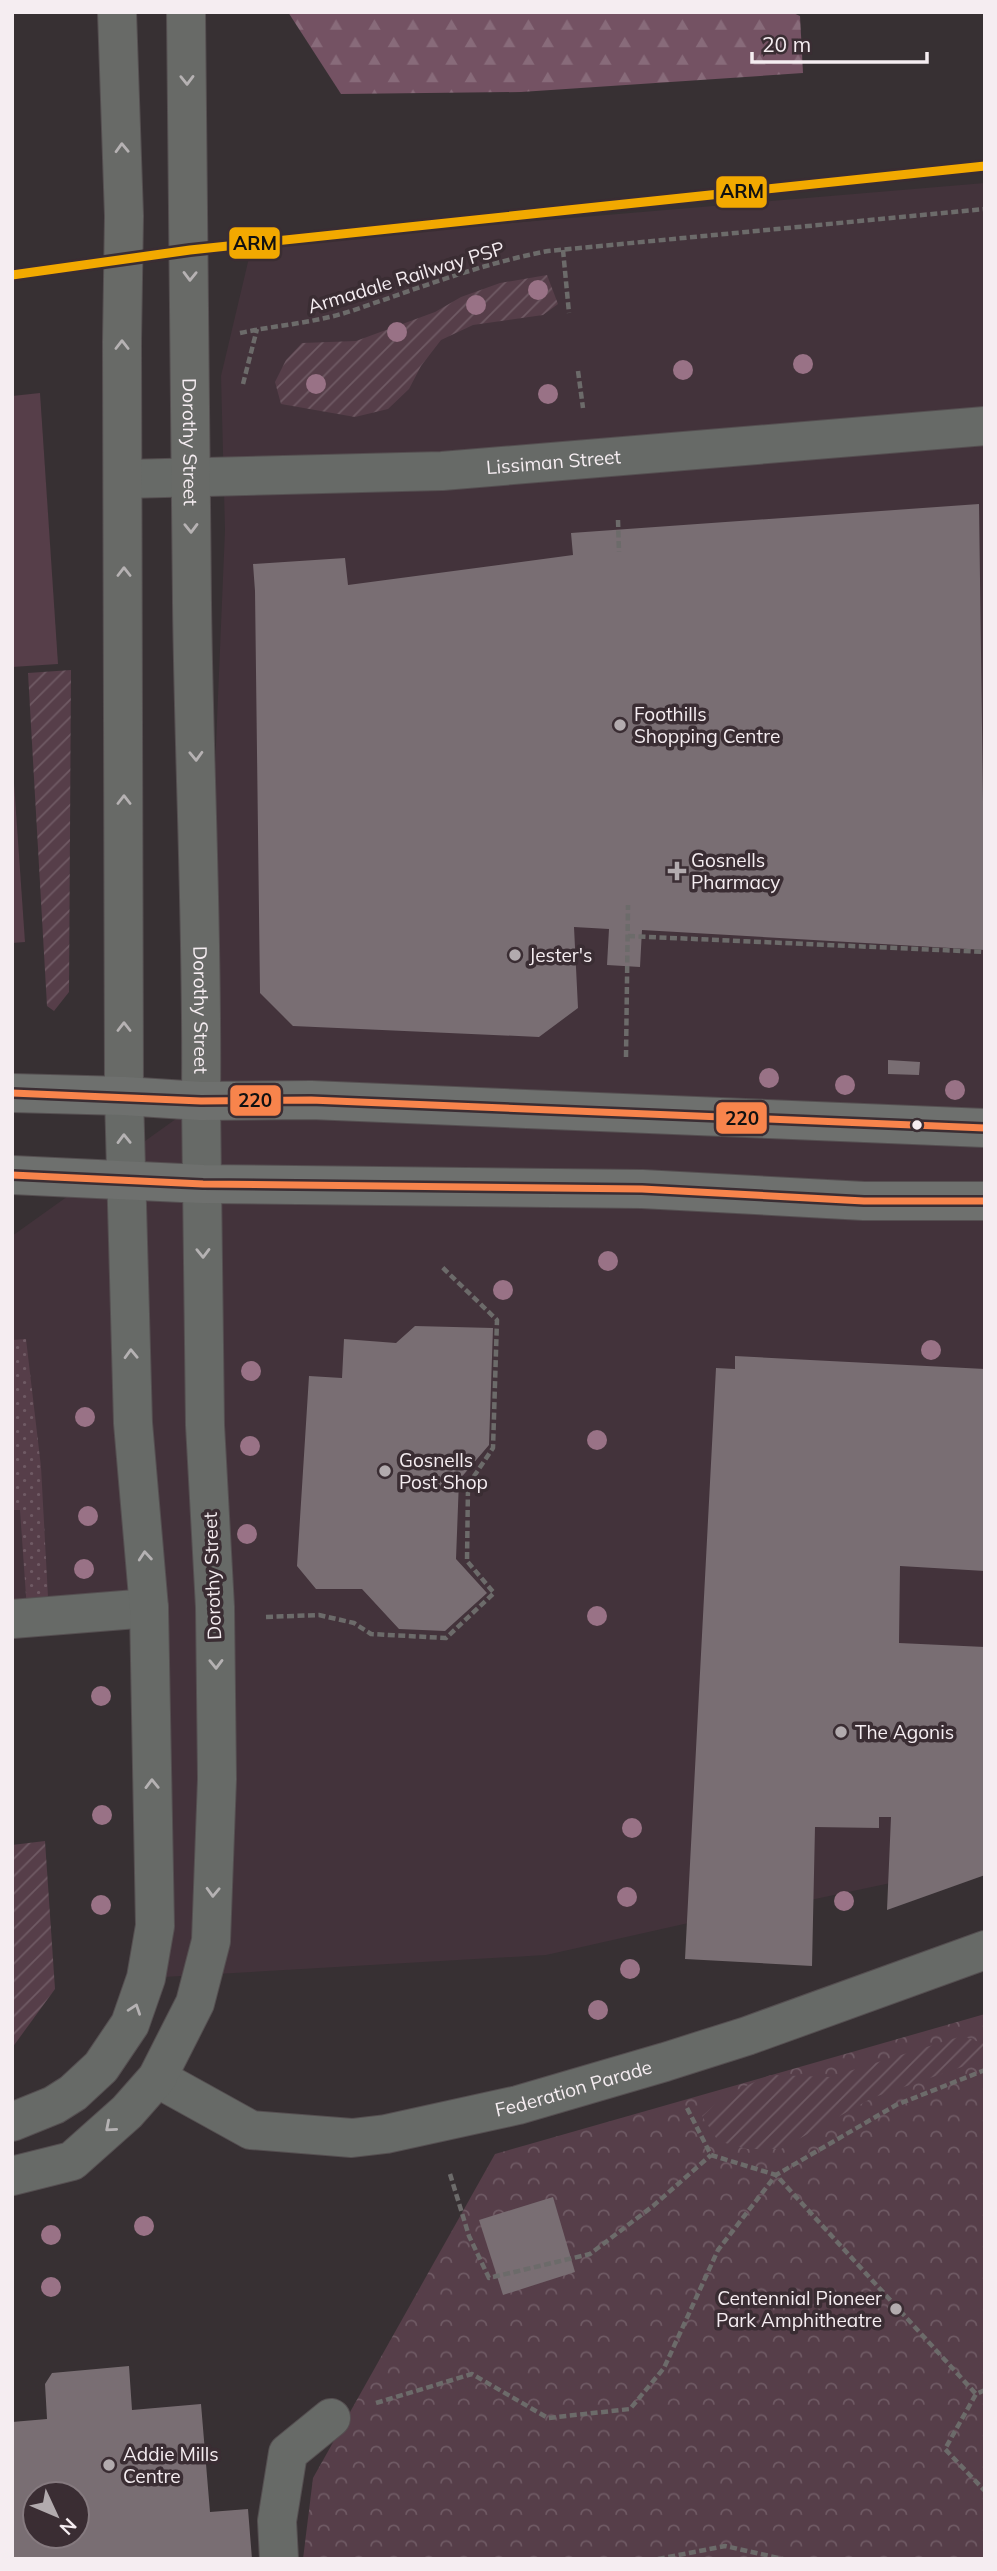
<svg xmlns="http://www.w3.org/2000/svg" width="997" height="2571" font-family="Mulish,sans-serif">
<defs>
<pattern id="grass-dots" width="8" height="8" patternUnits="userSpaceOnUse" patternTransform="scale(1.75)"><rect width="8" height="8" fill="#563e49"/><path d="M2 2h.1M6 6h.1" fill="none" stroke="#6f5a64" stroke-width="1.8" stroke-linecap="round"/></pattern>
<pattern id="forest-firs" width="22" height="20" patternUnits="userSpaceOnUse" patternTransform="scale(1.75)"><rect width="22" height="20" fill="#745263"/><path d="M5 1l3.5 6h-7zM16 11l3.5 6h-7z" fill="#886b7a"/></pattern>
<pattern id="park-crowns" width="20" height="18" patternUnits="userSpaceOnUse" patternTransform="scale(1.75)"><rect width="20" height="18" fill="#563e49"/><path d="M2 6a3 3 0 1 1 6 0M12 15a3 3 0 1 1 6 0" fill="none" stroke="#6f5a64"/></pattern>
<pattern id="garden-furrows" width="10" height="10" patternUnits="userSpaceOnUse" patternTransform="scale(1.75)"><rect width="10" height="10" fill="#563e49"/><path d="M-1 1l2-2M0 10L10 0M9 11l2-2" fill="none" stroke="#6f5a64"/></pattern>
</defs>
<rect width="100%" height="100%" fill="#373033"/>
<polygon fill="#43333b" points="985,183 985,1863 768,1909 684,1924 546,1955 146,1978 149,1609 12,1619 12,1236 201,1101 225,530 221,376 252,245"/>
<polygon fill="url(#grass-dots)" points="26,1339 41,1467 48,1597 27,1610 20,1510 12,1510 12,1340"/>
<polygon fill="url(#forest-firs)" points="288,12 791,12 800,16 803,73 521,92 341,94"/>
<polygon fill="url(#park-crowns)" points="985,2014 985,2559 303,2559 313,2478 495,2154"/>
<g fill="url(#garden-furrows)">
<polygon points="547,275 558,304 543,315 473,325 441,340 421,366 409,389 388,409 355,417 281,404 275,382 286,360 302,343 356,341 435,312 461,297 500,283"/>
<polygon points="71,670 69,992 54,1011 47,1006 28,673"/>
<polygon points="45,1841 55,1989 12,2048 12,1845"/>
<polygon points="962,2036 985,2044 985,2059 872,2098 781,2149 747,2149 718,2141 702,2116 726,2095 770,2075 830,2077"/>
</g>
<g fill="#563e49">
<polygon points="40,393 58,664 12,667 12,396"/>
<polygon points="12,754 25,942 12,943"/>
</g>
<g fill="#796e73" fill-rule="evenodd">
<polygon points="979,504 985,950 642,930 640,967 607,965 609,929 574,927 578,1008 539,1037 293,1026 260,993 255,591 253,564 345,558 348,585 573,555 571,533"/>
<polygon points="888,1060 920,1062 919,1075 888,1074"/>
<polygon points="415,1326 493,1328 489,1445 459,1480 456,1559 487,1593 445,1631 399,1629 362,1589 316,1589 297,1566 309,1376 342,1378 344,1339 396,1343"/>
<polygon points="735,1356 985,1369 985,1571 900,1566 899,1643 985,1647 985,1875 887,1910 891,1817 879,1817 879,1828 815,1827 812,1966 685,1959 716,1368 735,1369"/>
<polygon points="553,2197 575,2272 503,2295 479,2220"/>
<path d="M 129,2366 L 132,2410 L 201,2404 L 210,2512 L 248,2509 L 252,2559 L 12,2559 L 12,2422 L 47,2419 L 45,2384 L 52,2373 ZM 35,2494 L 77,2494 L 77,2536 L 35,2536 Z"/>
</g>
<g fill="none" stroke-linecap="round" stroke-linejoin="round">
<g stroke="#554f51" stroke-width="40">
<g id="minor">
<path id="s1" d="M 124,479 L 442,471 L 985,426"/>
<polyline points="12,1619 149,1608"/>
<path id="s2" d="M 157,2078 L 251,2130 L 352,2138 L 386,2134 L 518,2105 L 665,2062 L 747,2036 L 985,1950"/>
<polyline points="12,2122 54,2105 73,2093 101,2067 130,2024 146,1978 155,1926 149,1608 133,1423 124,1096"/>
<polyline points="12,2176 72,2161 127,2112 157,2078 195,2003 211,1941 217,1779 215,1607 205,1425 201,1101"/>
<polyline points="279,2559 277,2521 288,2453 331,2418"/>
</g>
</g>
<g stroke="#554f51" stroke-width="40">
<g id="major">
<polyline points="117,12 124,216 122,342 124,1096"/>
<path id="s3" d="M 186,12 C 189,209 189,406 192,603 C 194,769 203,935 201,1101"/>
</g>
</g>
<g stroke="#554f51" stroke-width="40">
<g id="highway">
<polyline points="12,1093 124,1096 201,1101 311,1100 985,1128"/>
<polyline points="12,1175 203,1184 642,1189 864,1201 985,1201"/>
</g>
</g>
<g stroke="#6c6b6a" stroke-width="4.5" stroke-dasharray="7 3.5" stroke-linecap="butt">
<polyline points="563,250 569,313"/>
<path d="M 240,333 C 277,325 315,323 351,311 C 417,289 479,264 548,251 L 985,209"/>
<polyline points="578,371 583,408"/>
<polyline points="243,384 257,329"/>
<polyline points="618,520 619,552"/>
<polyline points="628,936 985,952"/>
<polyline points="626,1057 628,905"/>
<polyline points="266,1617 319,1615 354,1623 371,1634 446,1638 494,1593 467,1561 468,1485 493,1448 497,1320 442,1267"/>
<polyline points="687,2108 711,2155 776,2175 976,2394"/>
<polyline points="450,2174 469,2236 489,2278 590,2254 653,2206 711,2155"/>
<polyline points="985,2390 976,2394 945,2449 985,2491"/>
<polyline points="376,2403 472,2374 548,2418 630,2409 664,2368 718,2250 776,2175 896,2105 985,2070"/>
<polyline points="658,2559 725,2546 783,2559"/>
</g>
<use href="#minor" stroke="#676a67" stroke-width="38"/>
<use href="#major" stroke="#686a67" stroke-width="38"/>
<use href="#highway" stroke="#6e706e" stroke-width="38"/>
<g stroke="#3a2d33" stroke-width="12">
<g id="bus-1">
<polyline points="12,1093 201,1101 311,1100 985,1128"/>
<polyline points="12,1175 203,1184 642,1189 864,1201 985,1201"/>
</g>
</g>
<use href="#bus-1" stroke="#f8844c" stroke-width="7"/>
<g stroke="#3a2d33" stroke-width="14">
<polyline id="rail-1" points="12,275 190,250 985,166"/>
</g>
<use href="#rail-1" stroke="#f2a900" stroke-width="9"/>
</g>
<g fill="#997286">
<circle cx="538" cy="290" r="10"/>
<circle cx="476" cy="305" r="10"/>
<circle cx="397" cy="332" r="10"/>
<circle cx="803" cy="364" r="10"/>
<circle cx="683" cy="370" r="10"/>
<circle cx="316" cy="384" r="10"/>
<circle cx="548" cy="394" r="10"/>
<circle cx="769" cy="1078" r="10"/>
<circle cx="845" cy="1085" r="10"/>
<circle cx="955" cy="1090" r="10"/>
<circle cx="608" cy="1261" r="10"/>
<circle cx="503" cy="1290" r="10"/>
<circle cx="931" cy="1350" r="10"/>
<circle cx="251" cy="1371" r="10"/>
<circle cx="85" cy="1417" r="10"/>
<circle cx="597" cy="1440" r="10"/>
<circle cx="250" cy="1446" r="10"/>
<circle cx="88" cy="1516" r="10"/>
<circle cx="247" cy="1534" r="10"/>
<circle cx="84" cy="1569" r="10"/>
<circle cx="597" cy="1616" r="10"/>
<circle cx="101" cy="1696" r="10"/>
<circle cx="102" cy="1815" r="10"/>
<circle cx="632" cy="1828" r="10"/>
<circle cx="627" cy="1897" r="10"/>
<circle cx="844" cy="1901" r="10"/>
<circle cx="101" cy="1905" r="10"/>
<circle cx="630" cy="1969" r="10"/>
<circle cx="598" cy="2010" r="10"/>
<circle cx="144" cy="2226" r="10"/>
<circle cx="51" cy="2235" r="10"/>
<circle cx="51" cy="2287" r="10"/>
</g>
<defs><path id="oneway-chevron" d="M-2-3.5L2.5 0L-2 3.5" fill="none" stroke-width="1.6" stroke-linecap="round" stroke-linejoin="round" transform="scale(1.75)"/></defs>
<g stroke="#b6b2b3">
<use href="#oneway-chevron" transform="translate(187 80) rotate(89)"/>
<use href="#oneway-chevron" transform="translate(122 148) rotate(-92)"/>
<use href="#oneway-chevron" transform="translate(190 276) rotate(91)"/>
<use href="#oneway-chevron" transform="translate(122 345) rotate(-90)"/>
<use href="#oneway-chevron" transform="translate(191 528) rotate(89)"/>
<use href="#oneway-chevron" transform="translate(124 572) rotate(-90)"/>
<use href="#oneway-chevron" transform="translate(196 756) rotate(88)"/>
<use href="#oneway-chevron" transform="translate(124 800) rotate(-90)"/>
<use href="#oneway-chevron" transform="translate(124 1027) rotate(-90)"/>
</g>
<g stroke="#b5b2b3">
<use href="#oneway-chevron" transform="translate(124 1139) rotate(-91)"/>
<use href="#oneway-chevron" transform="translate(203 1253) rotate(89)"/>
<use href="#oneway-chevron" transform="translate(131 1354) rotate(-92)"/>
<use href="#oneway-chevron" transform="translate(145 1556) rotate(-95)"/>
<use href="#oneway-chevron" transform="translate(216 1664) rotate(89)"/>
<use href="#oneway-chevron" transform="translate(152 1784) rotate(-91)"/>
<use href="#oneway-chevron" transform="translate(213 1892) rotate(92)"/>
<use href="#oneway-chevron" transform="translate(135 2009) rotate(-71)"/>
<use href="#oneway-chevron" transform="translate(110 2127) rotate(139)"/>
</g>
<g fill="#b2abae" stroke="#3a2d33" stroke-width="2.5">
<circle cx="620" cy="725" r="7"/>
<path d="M673.5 860.5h7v7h7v7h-7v7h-7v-7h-7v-7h7z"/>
<circle cx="515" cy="955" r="7"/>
<circle cx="385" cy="1471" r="7"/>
<circle cx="841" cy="1732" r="7"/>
<circle cx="896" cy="2309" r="7"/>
<circle cx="109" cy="2465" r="7"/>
</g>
<circle fill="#f5edf1" stroke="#3a2d33" stroke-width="2.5" cx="917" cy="1125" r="6"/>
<g text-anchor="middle" stroke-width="7" stroke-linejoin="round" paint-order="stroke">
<g font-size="19" fill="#f5edf1" stroke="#3a2d33">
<text transform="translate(406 277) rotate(-17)" y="7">Armadale Railway PSP</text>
<text dy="7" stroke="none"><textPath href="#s3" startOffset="430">Dorothy Street</textPath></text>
<text dy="7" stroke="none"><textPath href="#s1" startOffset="430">Lissiman Street</textPath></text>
<text dy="7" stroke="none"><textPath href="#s3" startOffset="998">Dorothy Street</textPath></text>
<text transform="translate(212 1576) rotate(-92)" y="7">Dorothy Street</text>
<text dy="7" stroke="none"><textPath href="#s2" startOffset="436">Federation Parade</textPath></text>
</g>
<g font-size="19" fill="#f5edf1" stroke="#3a2d33" text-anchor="start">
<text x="634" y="721">Foothills<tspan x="634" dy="22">Shopping Centre</tspan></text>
<text x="691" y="867">Gosnells<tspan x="691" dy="22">Pharmacy</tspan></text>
<text x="529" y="962">Jester's</text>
<text x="399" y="1467">Gosnells<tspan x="399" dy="22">Post Shop</tspan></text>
<text x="855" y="1739">The Agonis</text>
<text x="882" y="2305" text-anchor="end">Centennial Pioneer<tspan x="882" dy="22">Park Amphitheatre</tspan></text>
<text x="123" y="2461">Addie Mills<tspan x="123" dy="22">Centre</tspan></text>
</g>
</g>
<g stroke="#3a2d33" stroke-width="2.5">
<rect x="715" y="175" width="53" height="34" rx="7" fill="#f2a900"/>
<rect x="228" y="226" width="53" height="34" rx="7" fill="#f2a900"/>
<rect x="229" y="1084" width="53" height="33" rx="7" fill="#f8844c"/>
<rect x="715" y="1101" width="53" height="34" rx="7" fill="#f8844c"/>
</g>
<g font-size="19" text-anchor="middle" font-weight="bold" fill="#111">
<text x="742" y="198">ARM</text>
<text x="255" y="250">ARM</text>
<text x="255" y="1107">220</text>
<text x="742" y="1125">220</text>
</g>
<rect width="997" height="2571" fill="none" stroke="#f5edf1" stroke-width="28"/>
<g transform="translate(56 2515) rotate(134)"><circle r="33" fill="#3a2d33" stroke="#857a7f" stroke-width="2"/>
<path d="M0-5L12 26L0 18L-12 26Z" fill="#b2abae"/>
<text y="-10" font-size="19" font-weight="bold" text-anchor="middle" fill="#f5edf1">N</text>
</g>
<path d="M752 52v10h175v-10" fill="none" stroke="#f5edf1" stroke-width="3.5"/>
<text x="762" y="52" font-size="21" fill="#f5edf1" stroke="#3a2d33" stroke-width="5" paint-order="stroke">20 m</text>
</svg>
